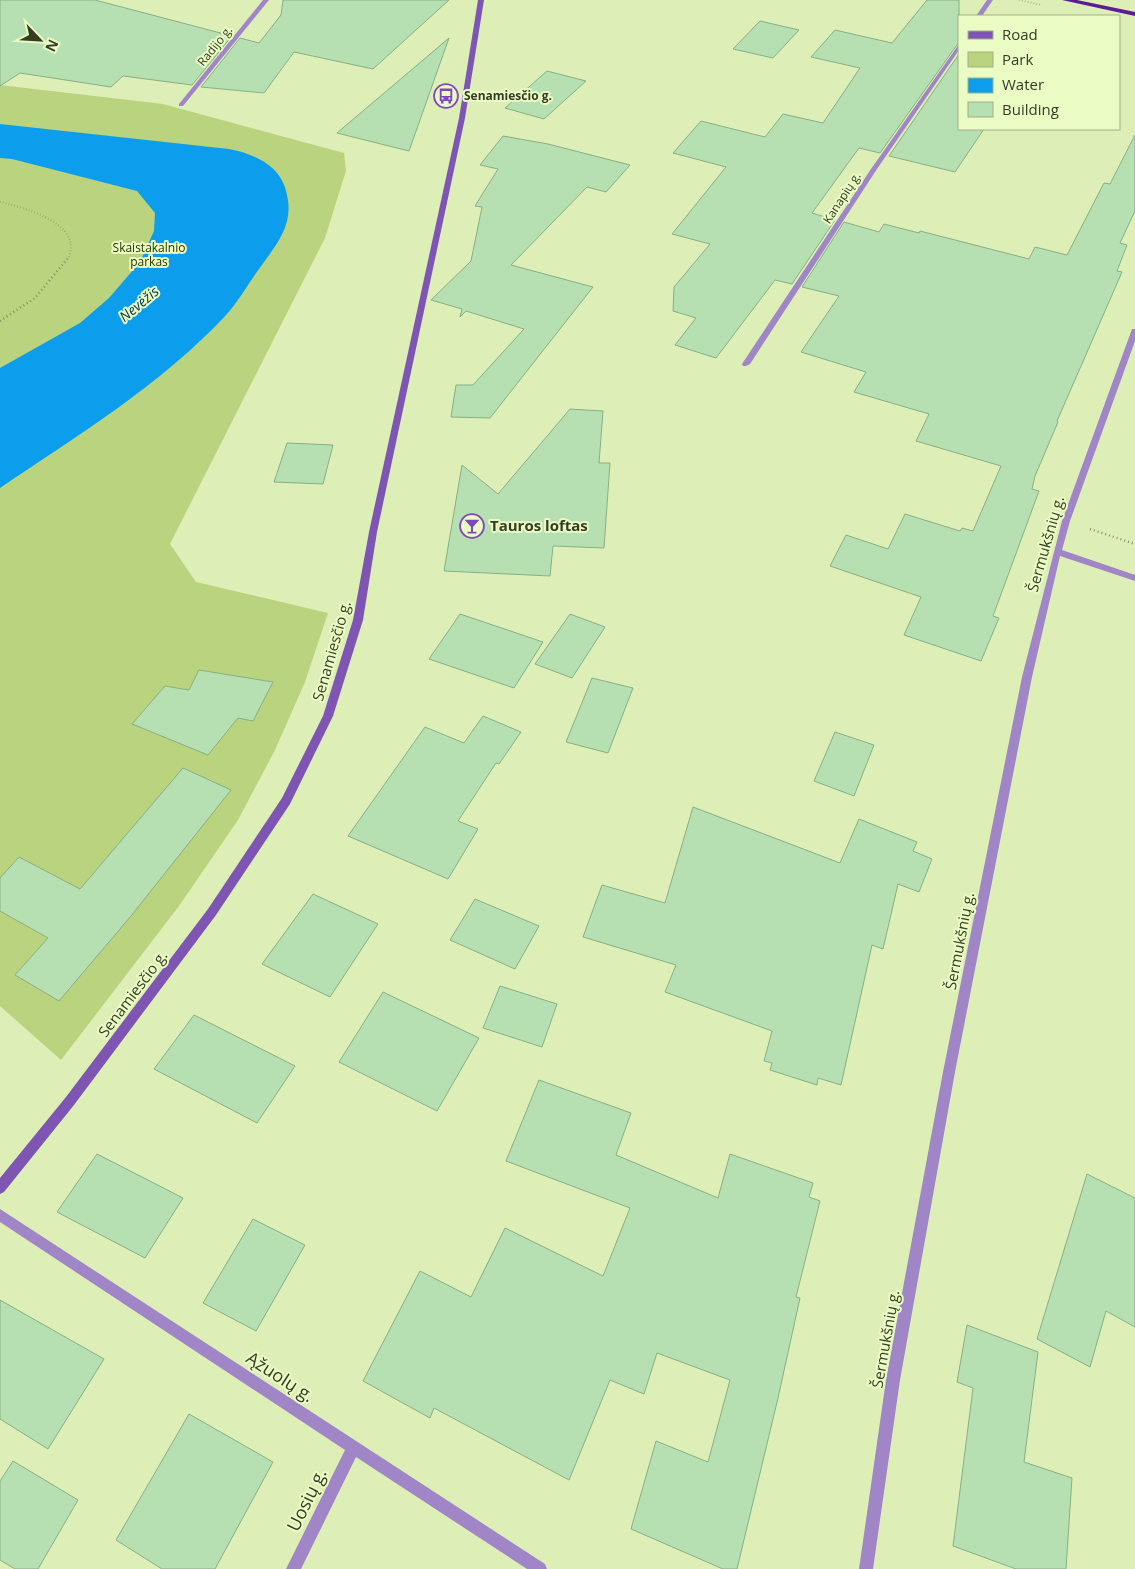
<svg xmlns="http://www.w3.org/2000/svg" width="1135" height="1569" font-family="'Open Sans',sans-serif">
<rect width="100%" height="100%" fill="#ddefb7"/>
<polygon fill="#bad37e" points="0,85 163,104 344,153 346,171 325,238 170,544 196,582 328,613 305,682 275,750 238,820 179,906 61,1060 0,1006"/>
<path fill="#0c9eed" d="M 0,124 L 229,149 C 255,154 282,166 287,195 C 294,226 276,245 259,269 C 248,284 238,302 226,315 C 161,385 78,435 0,488 L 0,368 L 80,323 L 109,298 L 140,262 L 154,231 L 155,213 L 137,191 L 12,159 L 0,158 Z"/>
<g fill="#b6dfb2" stroke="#88af84">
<polygon points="0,0 95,0 232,36 192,85 123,76 111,87 20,73 0,86"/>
<polygon points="283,0 449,0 373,69 294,52 264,93 201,87 240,38 259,43 281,15"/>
<polygon points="927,0 959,0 959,42 880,153 859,148 812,213 835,220 792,284 775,280 716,358 675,345 696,318 673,311 674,287 710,244 672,234 726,167 673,153 701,121 765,137 783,114 823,123 860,68 811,57 835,30 892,43"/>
<polygon points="760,21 799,30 773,58 733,49"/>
<polygon points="449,38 409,151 337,133"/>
<polygon points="959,54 959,129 984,129 955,172 889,156"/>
<polygon points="547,71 586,81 544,119 505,108"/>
<polygon points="1135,135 1135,211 1120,243 1127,245 1117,271 1122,272 1057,421 1058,422 1035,476 1032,489 1039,491 993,616 999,618 981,661 904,635 921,597 830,566 846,535 888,549 905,514 960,531 962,528 973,531 1001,466 916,441 929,414 854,392 866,372 801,352 839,296 802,287 844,222 879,232 884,224 919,233 920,231 1029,259 1035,247 1067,255 1104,183 1110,184"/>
<polygon points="503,136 548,144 630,165 606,192 587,187 511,265 593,287 490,418 451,417 456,385 473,385 524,329 466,311 460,317 462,309 431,300 471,261 482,207 475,206 498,169 480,165"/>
<polygon points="570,409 603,411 599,463 610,463 604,548 553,546 550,576 444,571 462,465 498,494"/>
<polygon points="287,443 333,445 323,484 274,482"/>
<polygon points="460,614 543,642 514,688 429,659"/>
<polygon points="570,614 605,627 572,678 535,664"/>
<polygon points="199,670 273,682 253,721 238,718 208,755 132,724 165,686 189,690"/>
<polygon points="592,678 633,688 608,753 566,742"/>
<polygon points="483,716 521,732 499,764 496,763 458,821 478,829 448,879 348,836 425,727 464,743"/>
<polygon points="835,732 874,745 854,796 814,781"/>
<polygon points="183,768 231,790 131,916 59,1001 15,975 48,938 0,911 0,878 19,857 80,889"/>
<polygon points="693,807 840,863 859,819 917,842 913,851 932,859 919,892 898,884 883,949 872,945 841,1085 818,1078 817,1085 770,1070 772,1063 764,1061 772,1031 665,992 676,965 583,937 602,885 665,903"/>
<polygon points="313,894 378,924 330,997 262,964"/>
<polygon points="475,899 539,926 515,969 450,940"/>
<polygon points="500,986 557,1004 542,1047 483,1028"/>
<polygon points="383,992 479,1038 437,1111 339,1062"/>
<polygon points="194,1015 295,1066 257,1123 154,1069"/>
<polygon points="539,1080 631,1113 616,1155 718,1198 730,1154 813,1183 809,1197 820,1201 796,1297 800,1298 778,1398 737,1569 723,1569 631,1529 656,1441 708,1462 730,1380 657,1353 644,1394 610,1380 569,1480 434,1408 430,1418 363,1381 420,1271 471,1297 505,1228 603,1276 630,1208 506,1161"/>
<polygon points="97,1154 183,1198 145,1258 57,1212"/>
<polygon points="1087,1174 1135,1198 1135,1327 1106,1311 1090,1367 1037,1339"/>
<polygon points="253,1219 305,1245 256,1331 203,1303"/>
<polygon points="0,1300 104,1359 48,1449 0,1419"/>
<polygon points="967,1325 1038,1352 1024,1462 1072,1478 1066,1569 1016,1569 953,1546 973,1388 957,1382"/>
<polygon points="189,1414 273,1462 215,1569 162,1569 116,1540"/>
<polygon points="13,1461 78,1500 38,1569 15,1569 0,1560 0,1481"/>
</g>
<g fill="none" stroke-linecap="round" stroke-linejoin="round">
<g stroke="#84916b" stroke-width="2" stroke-dasharray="0.5 2.5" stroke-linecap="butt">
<polyline points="1019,0 1042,5"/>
<path d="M 0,202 C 24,208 85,223 68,259"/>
</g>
<g stroke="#84916b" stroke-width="2.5" stroke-dasharray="1 3" stroke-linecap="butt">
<polyline points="0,321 35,298 68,258"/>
<polyline points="1090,529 1135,544"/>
</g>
<g fill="#a086c7" fill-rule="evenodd">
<polygon points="263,0 269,0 183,106 179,106 179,104"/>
<polygon points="987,0 993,0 982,16 976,16"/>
<polygon points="959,44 959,50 877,169 750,364 746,366 743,366 742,364 871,169"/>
<polygon points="1132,329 1135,329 1135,341 1070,521 1062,550 1135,575 1135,581 1060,556 1032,677 955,1072 900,1380 873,1569 859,1569 886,1380 943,1072 1022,677 1062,521"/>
<polygon points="0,1209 545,1564 547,1569 527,1569 356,1457 301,1569 286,1569 345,1450 0,1222"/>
</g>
<polygon fill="#7f55b4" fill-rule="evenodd" points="478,0 484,0 465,118 377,532 363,620 333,716 290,804 216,915 74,1105 4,1192 0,1194 0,1178 66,1097 208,909 282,798 323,716 353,620 369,532 459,118"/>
<polygon fill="#5c1c95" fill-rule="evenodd" points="1062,0 1077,0 1135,12 1135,16"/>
</g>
<defs>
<g id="bus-ring" transform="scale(1.25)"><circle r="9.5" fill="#eafcc4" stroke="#8048bf" stroke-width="1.5"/><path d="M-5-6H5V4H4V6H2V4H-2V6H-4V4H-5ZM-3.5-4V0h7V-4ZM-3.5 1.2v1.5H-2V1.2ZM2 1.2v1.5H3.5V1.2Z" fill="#8048bf"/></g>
<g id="bar-ring" transform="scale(1.25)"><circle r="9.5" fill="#eafcc4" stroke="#8048bf" stroke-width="1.5"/><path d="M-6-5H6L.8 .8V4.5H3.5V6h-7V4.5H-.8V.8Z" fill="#8048bf"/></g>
</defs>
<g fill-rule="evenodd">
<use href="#bus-ring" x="446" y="96"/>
<use href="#bar-ring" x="472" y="526"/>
</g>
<g text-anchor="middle" stroke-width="4" stroke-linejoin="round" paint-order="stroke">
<g font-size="12" fill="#353c26" stroke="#eafcc4">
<text transform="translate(215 46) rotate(-51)" y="4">Radijo g.</text>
<text transform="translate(842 198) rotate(-57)" y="4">Kanapių g.</text>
</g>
<g font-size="12" font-weight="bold" fill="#353c26" stroke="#eafcc4" text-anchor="start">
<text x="464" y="100">Senamiesčio g.</text>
</g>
<g font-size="12" fill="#283400" stroke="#eafcc4">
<text x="149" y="252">Skaistakalnio<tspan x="149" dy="14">parkas</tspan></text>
</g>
<g font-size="14" font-style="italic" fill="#003353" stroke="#eafcc4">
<text transform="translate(139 304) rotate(-40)" y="5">Nevėžis</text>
</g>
<g font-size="15" font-weight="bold" fill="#353c26" stroke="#eafcc4" text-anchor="start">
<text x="490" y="531">Tauros loftas</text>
</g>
<g font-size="15" fill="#353c26" stroke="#eafcc4">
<text transform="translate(1046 544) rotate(-74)" y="5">Šermukšnių g.</text>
<text transform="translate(332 651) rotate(-74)" y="5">Senamiesčio g.</text>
<text transform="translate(960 941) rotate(-79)" y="5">Šermukšnių g.</text>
<text transform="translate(133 994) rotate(-53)" y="5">Senamiesčio g.</text>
<text transform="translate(886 1339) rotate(-80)" y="5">Šermukšnių g.</text>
</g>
<g font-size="18" fill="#353c26" stroke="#eafcc4">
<text transform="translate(280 1377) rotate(33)" y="6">Ąžuolų g.</text>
<text transform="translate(307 1500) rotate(-64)" y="6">Uosių g.</text>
</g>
</g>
<rect x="958" y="15" width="162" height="115" fill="#eafcc4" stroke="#a2af85"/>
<rect x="968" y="31" width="25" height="8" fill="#7f55b4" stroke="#a2af85"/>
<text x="1002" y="40" font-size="15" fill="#353c26">Road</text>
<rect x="968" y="52" width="25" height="15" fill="#bad37e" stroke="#a2af85"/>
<text x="1002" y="65" font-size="15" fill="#353c26">Park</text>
<rect x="968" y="78" width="25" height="15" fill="#0c9eed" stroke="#a2af85"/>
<text x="1002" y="90" font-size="15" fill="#353c26">Water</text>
<rect x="968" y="102" width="25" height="15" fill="#b6dfb2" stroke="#a2af85"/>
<text x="1002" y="115" font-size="15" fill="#353c26">Building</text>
<g transform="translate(40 40) rotate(115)" stroke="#eafcc4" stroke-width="4" paint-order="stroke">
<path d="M0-4L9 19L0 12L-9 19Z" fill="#353c26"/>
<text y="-8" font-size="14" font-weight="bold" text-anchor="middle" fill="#353c26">N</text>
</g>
</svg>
